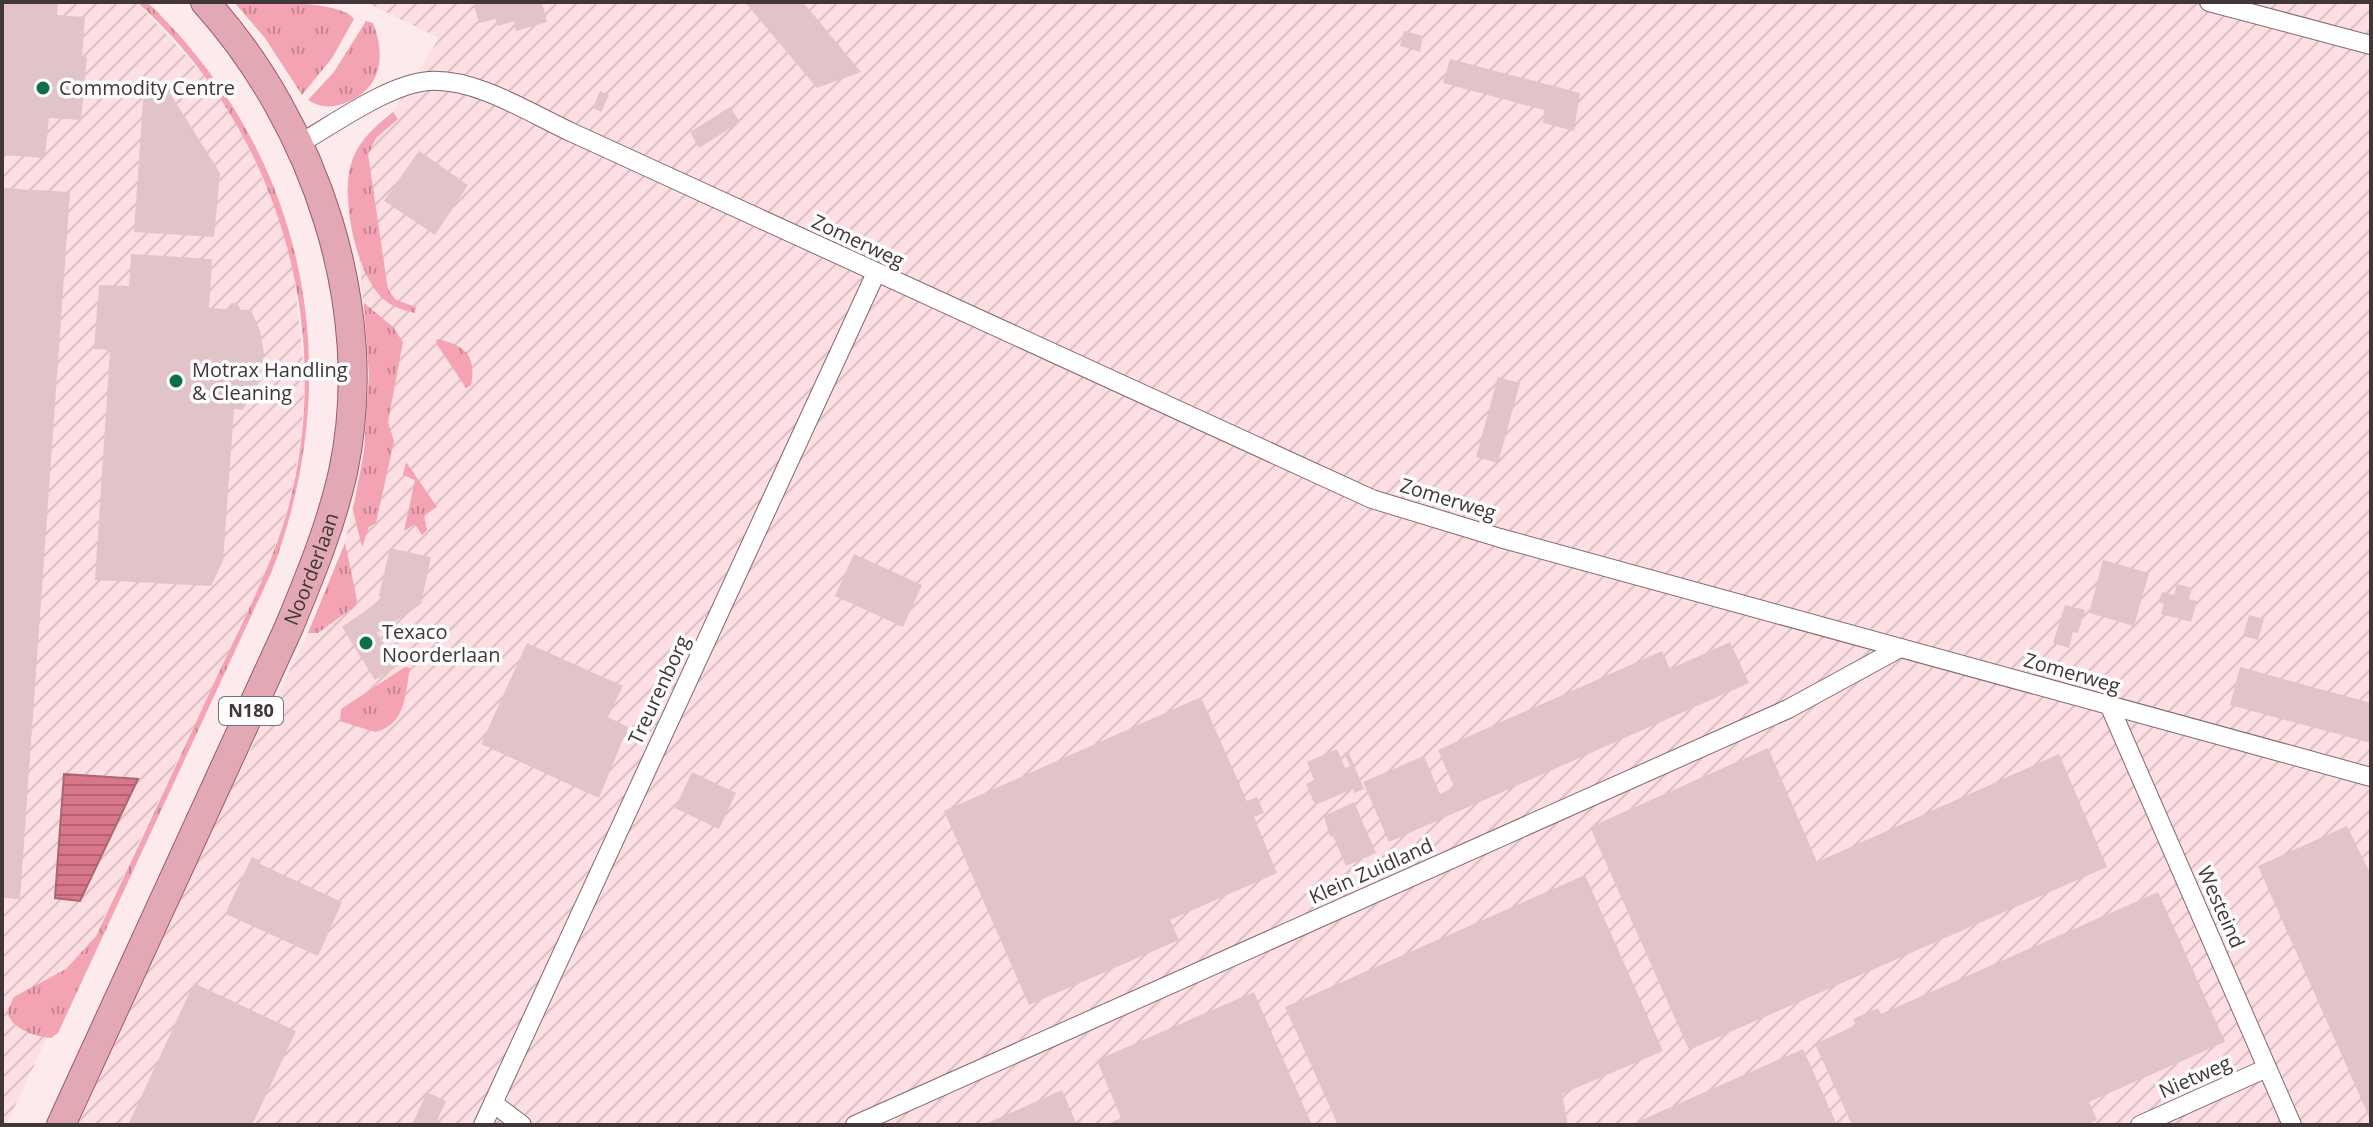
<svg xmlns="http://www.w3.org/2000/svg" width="2373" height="1127" font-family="'Open Sans',sans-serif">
<defs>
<pattern id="industrial-furrows" width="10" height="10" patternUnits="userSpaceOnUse" patternTransform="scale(2)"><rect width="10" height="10" fill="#fddfe3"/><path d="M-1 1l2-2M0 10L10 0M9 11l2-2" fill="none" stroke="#dac0c4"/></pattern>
<pattern id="grass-tufts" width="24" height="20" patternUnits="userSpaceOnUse" patternTransform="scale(2)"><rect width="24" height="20" fill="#f3a3b1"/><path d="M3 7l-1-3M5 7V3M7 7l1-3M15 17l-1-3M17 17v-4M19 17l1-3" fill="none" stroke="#c68691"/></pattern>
<pattern id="water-rules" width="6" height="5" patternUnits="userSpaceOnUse" patternTransform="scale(2)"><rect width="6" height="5" fill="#d9778a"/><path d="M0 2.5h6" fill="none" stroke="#b26272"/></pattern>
</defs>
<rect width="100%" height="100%" fill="#fceaed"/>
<g fill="url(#industrial-furrows)">
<polygon points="2,2 137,2 211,83 244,137 281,220 294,274 305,380 300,446 289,504 267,570 6,1125 2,1125"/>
<polygon points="365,2 2371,2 2371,1125 78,1125 224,804 308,633 345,543 364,452 369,375 359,255 347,192 349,173 360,145 393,112 439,38"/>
</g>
<g fill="url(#grass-tufts)">
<path d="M 137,2 L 147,2 C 306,153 349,368 272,571 L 58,1033 L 51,1038 C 35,1037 12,1029 7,1012 L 14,997 L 66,969 L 96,936 C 136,852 175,768 214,683 C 241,625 272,567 289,505 C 336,324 276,126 137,2 Z"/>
<path d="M 234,2 C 260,2 342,0 354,19 L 332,58 L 302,95 L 265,38 Z"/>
<path d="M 366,21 L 373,23 C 386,56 382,89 345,103 C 332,108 321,108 308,100 L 334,72 Z"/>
<path d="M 393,112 L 398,119 L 376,138 L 368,154 L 388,290 L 396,300 L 416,307 L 415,313 C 403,310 392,307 382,298 C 355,271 339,193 353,158 C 361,138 377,125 393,112 Z"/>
<polygon points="364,303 393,327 403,342 388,422 394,441 376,523 369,527 362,547 353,510 364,452 369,375"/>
<path d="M 437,339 C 464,345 477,355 471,385 L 466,388 L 436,343 Z"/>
<polygon points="406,462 437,507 424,515 427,530 422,535 415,524 404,531 415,480 403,475"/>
<polygon points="345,543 357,600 355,606 318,633 308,633"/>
<path d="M 405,667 L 410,668 C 405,694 406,725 375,732 L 340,721 L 341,709 Z"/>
</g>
<polygon fill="url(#water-rules)" stroke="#ab6471" stroke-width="2" points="64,774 138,779 80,901 55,898"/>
<g fill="#e1c4c8">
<polygon points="2,2 58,2 57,15 85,17 82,57 87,57 81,120 49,118 45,158 2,155"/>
<polygon points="473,2 542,2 547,22 516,31 514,21 498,26 496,19 479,23"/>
<polygon points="745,2 803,2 861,72 817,88"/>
<polygon points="1404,31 1423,36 1420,52 1400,46"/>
<polygon points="1450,59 1580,93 1574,131 1543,123 1544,110 1443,83"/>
<polygon points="144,85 166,87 220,173 214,237 134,232"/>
<polygon points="600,91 609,95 601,112 593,108"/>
<polygon points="730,107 740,122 699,148 690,132"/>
<polygon points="419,151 468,185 435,235 384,201"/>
<polygon points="2,188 70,192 20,899 2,898"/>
<polygon points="131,254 212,259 209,308 226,309 232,303 237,303 241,310 251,310 260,331 264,354 259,382 243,410 234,409 223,561 211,586 95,580 110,350 94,349 99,285 129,286"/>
<polygon points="1498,377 1520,383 1498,463 1476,457"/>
<polygon points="390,548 431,557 421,604 377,633 398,666 375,680 342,627 382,599 379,596"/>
<polygon points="854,554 922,585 903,627 835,596"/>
<polygon points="2103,560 2149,573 2134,626 2089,613"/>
<polygon points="2177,584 2192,588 2189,599 2197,601 2191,622 2161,614 2164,604 2159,602 2162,592 2174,595"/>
<polygon points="2065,605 2085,610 2078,633 2073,632 2069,648 2053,643"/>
<polygon points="2249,615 2264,619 2258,640 2243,636"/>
<polygon points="1730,642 1749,683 1389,842 1363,782 1424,756 1440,794 1454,787 1438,750 1662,651 1670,669"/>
<polygon points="527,643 623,686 608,717 628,727 599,798 481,744"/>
<polygon points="2240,667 2371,703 2371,743 2230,705"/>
<polygon points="1201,697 1247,801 1257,797 1264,813 1254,817 1277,873 1170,920 1179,940 1029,1005 944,811"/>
<polygon points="1768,748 1817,862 2059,754 2107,867 1689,1050 1590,827"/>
<polygon points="1337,749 1345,768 1350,766 1344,753 1348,751 1364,789 1354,793 1353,789 1315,805 1306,784 1314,780 1307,762"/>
<polygon points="692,772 736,793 719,829 675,808"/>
<polygon points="1354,802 1376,853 1346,866 1333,836 1330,837 1324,816"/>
<polygon points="2347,826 2371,875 2371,1121 2258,866"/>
<polygon points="252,857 261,861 260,864 342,902 318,956 228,915 227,910"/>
<polygon points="1585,875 1663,1051 1562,1094 1568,1125 1338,1125 1285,1007"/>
<polygon points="2158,892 2225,1042 2089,1102 2097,1120 2086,1125 1852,1125 1815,1044 1856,1025 1853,1019 1878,1008 1881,1014"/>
<polygon points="194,983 296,1031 252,1125 128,1125"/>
<polygon points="1254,992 1312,1125 1105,1125 1121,1118 1097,1060"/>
<polygon points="1803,1049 1837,1125 1630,1125"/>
<polygon points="1062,1090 1077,1125 983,1125"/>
<polygon points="427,1092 446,1101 435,1125 412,1125"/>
</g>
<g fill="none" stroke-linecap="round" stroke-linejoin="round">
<g stroke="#82696d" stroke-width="20">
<g id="minor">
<polyline points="2209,2 2371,45"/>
<path d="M 297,145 C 333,125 388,84 429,81 C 477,78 531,114 573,133 L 1372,499 L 1500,538 L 2371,777"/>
<polyline points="2110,707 2292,1125"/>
<polyline points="493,1103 522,1125"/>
<polyline points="483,1125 876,273"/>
<polyline points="855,1125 1788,709 1900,648"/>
<polyline points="2140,1125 2267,1068"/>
</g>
</g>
<g stroke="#9d5a67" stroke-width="30">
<g id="primary">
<path id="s1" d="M 61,1125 L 289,627 C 310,576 331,526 343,472 C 378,308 315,124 205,2"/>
</g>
</g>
<use href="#minor" stroke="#fff" stroke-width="18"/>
<use href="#primary" stroke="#e2a8b3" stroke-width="28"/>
</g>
<g fill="#0c6f46" stroke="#fdfdfd" stroke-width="3">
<circle cx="43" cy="88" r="8"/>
<circle cx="176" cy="381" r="8"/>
<circle cx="366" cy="643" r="8"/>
</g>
<g text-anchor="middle" stroke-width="7" stroke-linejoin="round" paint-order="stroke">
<rect fill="#fdfdfd" stroke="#797273" stroke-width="2" x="219" y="697" width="64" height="28" rx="6"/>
<g font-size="18" font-weight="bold" fill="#413638">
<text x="251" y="717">N180</text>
</g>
<g font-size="20" fill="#413638" stroke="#fdfdfd" text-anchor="start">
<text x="59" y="95">Commodity Centre</text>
<text x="192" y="377">Motrax Handling<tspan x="192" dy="23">&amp; Cleaning</tspan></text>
<text x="382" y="639">Texaco<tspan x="382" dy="23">Noorderlaan</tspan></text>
</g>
<g font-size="20" fill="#413638" stroke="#fdfdfd">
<text transform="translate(858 241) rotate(25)" y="7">Zomerweg</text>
<text transform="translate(1448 499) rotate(17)" y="7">Zomerweg</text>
<text dy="7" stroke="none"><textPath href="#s1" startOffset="610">Noorderlaan</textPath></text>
<text transform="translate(2072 673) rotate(16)" y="7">Zomerweg</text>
<text transform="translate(659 690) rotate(-65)" y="7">Treurenborg</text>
<text transform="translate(1371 871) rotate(-24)" y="7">Klein Zuidland</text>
<text transform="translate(2221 907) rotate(66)" y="7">Westeind</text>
<text transform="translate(2195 1077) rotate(-24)" y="7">Nietweg</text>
</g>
</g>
<rect width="2373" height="1127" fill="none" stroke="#413638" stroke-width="8"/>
</svg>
